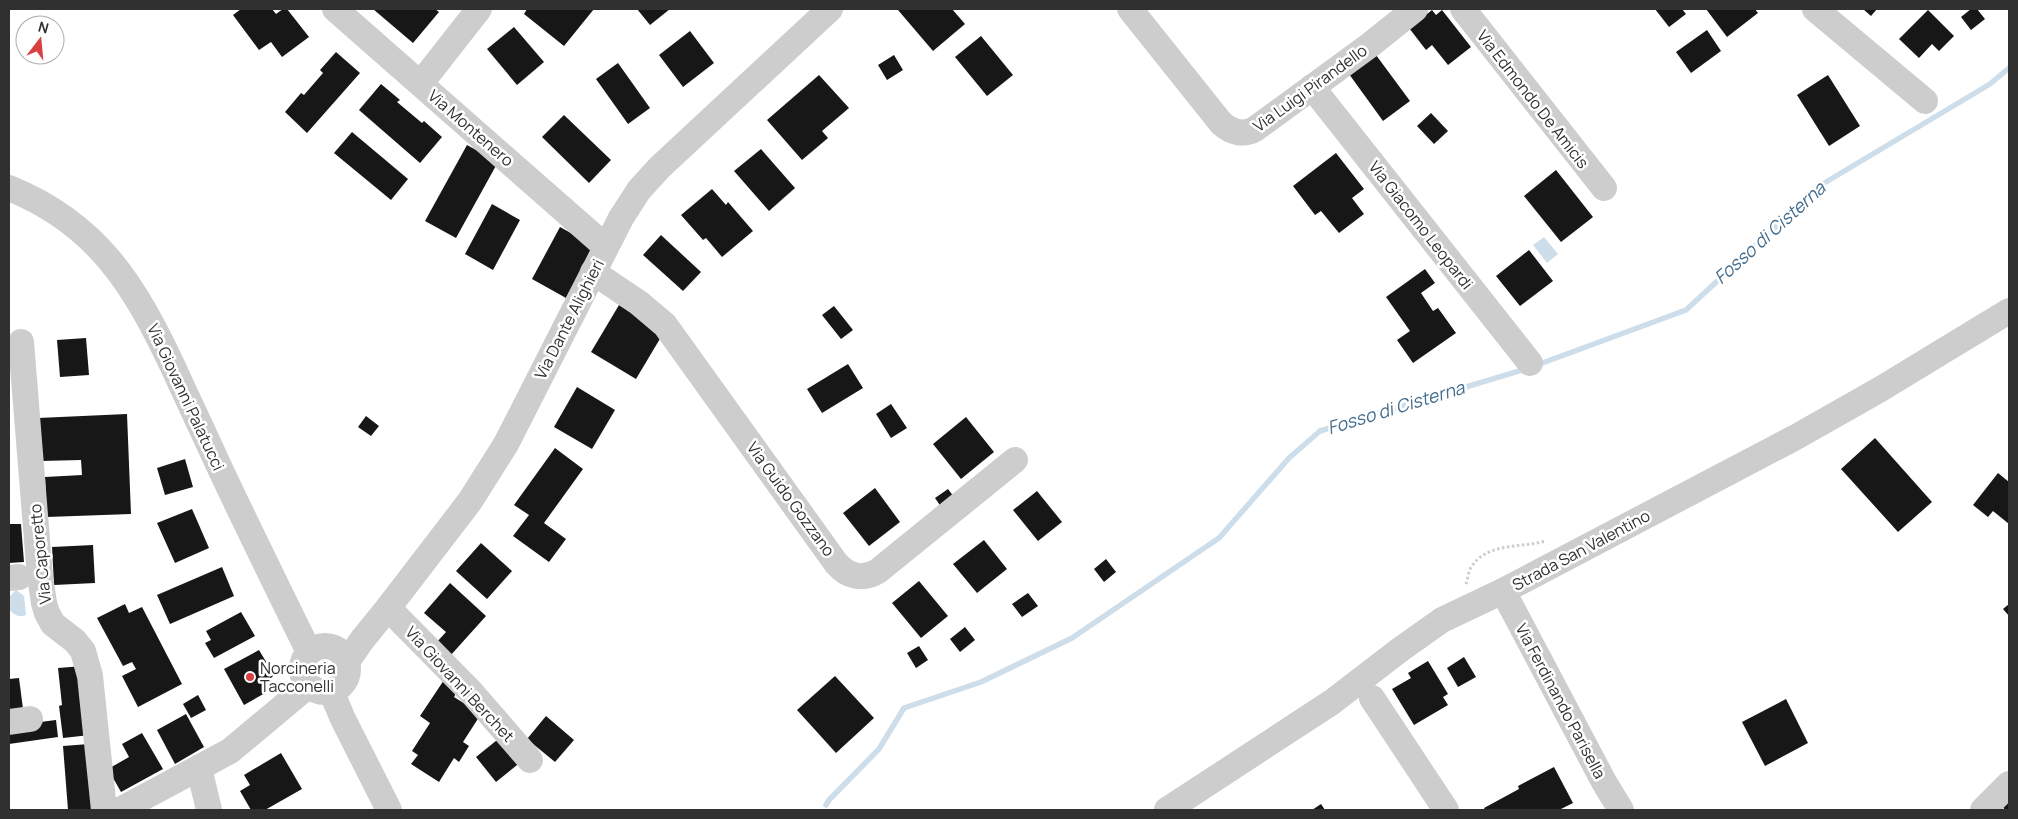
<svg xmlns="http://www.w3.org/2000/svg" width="2018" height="819" font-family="Manrope,sans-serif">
<rect width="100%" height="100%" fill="#fff"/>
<g fill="#cddeea">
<polygon points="1544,237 1558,254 1547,263 1533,245"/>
<path d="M 16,590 L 24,596 L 26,615 C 19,618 14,615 9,609 L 9,597 Z"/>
</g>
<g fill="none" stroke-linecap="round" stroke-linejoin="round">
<g stroke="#cddeea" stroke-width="5.5">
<polyline points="1537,365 1686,310 1821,185 1990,84 2009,68"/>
<polyline points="826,805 829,800 879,749 904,708 981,682 1072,638 1219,538 1289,458 1320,431 1526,369"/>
</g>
</g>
<g fill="#171717">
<polygon points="241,9 272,9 276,14 283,9 287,9 309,37 282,57 271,42 259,50 233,15"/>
<polygon points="373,9 435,9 439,12 413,43"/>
<polygon points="527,9 594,9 564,46 524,14"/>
<polygon points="637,9 670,9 650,25"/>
<polygon points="900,9 952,9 965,24 933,51 898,10"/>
<polygon points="1655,9 1682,9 1686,14 1669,27"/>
<polygon points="1706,9 1755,9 1758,13 1727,37"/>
<polygon points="1863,9 1877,9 1871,16"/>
<polygon points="1971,9 1977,9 1985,19 1971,30 1961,17"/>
<polygon points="1432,10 1436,15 1442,10 1471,47 1448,65 1432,45 1426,50 1409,28"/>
<polygon points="1928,10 1954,36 1939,51 1932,44 1919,58 1899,39"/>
<polygon points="514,27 544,62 517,85 487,49"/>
<polygon points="1707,30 1721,51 1691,73 1676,52"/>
<polygon points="690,31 714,63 683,87 659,55"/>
<polygon points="981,36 1013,75 987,96 955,57"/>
<polygon points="336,52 360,73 307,133 285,112 301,93 304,95 323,73 320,70"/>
<polygon points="894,55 903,70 887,80 878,65"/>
<polygon points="1376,55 1410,101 1383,121 1349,74"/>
<polygon points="618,63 650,108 628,124 596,79"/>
<polygon points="819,75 849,108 822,131 828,138 802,160 767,120"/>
<polygon points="1828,75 1860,126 1829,146 1797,95"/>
<polygon points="381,84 400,100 397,102 422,123 424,121 442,137 420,163 359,110"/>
<polygon points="1431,113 1448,131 1434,144 1417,126"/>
<polygon points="564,115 611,160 589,183 542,137"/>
<polygon points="352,132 408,179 391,200 334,153"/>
<polygon points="467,145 498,162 456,238 425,221"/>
<polygon points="761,149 795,188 769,211 734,171"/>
<polygon points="1336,153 1364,189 1352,198 1364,214 1339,233 1321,211 1315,215 1293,186"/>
<polygon points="1556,170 1593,217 1561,242 1524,196"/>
<polygon points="712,189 726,205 728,202 753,231 722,257 706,238 703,240 681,215"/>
<polygon points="492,204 520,220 493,270 465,254"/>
<polygon points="560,227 594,246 566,298 532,279"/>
<polygon points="661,235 701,272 683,291 643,255"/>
<polygon points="1529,250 1553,281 1520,306 1496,276"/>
<polygon points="1425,269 1435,283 1421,293 1433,311 1438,308 1456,333 1413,363 1397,340 1410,331 1386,297"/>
<polygon points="619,305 664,332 636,379 591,352"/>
<polygon points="834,306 853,330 841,339 822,315"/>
<polygon points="86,338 89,375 60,377 57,340"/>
<polygon points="848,364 863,388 822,413 807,389"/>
<polygon points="577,387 615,410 592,449 554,427"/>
<polygon points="891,404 907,428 891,438 876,414"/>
<polygon points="127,414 131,514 47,517 45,477 82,475 81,460 41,461 38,418"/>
<polygon points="366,416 379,426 371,436 358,427"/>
<polygon points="966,417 994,452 961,479 933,444"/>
<polygon points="1875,438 1932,502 1898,532 1841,469"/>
<polygon points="555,448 583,469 544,523 566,539 549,562 513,536 529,515 514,505"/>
<polygon points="185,459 193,487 165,495 157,468"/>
<polygon points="1998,473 2009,482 2009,524 1993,511 1988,517 1973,505"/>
<polygon points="875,488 900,522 869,546 843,513"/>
<polygon points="948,489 957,501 944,511 935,498"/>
<polygon points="1037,491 1062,522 1038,541 1013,510"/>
<polygon points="192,509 209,548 175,563 157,523"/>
<polygon points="9,524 21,524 24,562 9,563"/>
<polygon points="984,540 1007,569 977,593 953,564"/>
<polygon points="481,543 512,571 487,599 456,571"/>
<polygon points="93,545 95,583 54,585 52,547"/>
<polygon points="1106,559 1116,572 1104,582 1094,569"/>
<polygon points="222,567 234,596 170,624 157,595"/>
<polygon points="919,581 948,616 921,638 892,603"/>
<polygon points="450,583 486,616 450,656 436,643 446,632 424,613"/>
<polygon points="1028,593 1038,606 1022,617 1012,604"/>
<polygon points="125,604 129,613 142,607 182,684 138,707 122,676 136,669 132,662 123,666 97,618"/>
<polygon points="2009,604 2009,616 2003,609"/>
<polygon points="241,612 255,636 214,658 205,643 211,640 206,631"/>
<polygon points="965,627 975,640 960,652 950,639"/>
<polygon points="919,646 928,660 916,668 907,653"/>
<polygon points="259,650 274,675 270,679 274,688 244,705 224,669"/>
<polygon points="1464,657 1476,677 1458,687 1447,668"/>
<polygon points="1428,661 1448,694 1443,697 1448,705 1414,725 1392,689 1411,678 1408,673"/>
<polygon points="83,666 90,735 63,738 59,706 62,705 58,668"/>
<polygon points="835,676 874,718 836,753 797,710"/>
<polygon points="446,677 460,686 454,697 481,714 463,742 469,746 459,762 454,758 439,782 411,764 418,755 412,751 430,723 420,716"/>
<polygon points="19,678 23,709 9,711 9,679"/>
<polygon points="198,695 206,710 191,718 183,704"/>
<polygon points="1786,699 1808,743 1765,766 1742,722"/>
<polygon points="186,714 204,747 175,764 157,730"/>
<polygon points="546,716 574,740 555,762 527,739"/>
<polygon points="56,720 58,737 9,744 9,726"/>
<polygon points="142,733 163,769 121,792 108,769 129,757 122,744"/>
<polygon points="502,736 522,761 496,782 476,757"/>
<polygon points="89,744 95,810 68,810 63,746"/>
<polygon points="281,753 302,789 265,810 251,810 240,791 250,785 244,775"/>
<polygon points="1554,767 1573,803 1559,810 1485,810 1484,808 1519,789 1518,786"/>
<polygon points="2009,791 2009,810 2005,810 1997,799"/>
<polygon points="1321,804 1325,810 1312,810"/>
</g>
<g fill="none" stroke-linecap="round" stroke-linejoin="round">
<path stroke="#cdcdcd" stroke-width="3" stroke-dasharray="2.5 2.5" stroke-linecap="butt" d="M 1466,584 C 1468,579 1468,571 1472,566 C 1488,542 1522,548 1546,541"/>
<g stroke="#cdcdcd" stroke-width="26">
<polyline points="335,9 606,247"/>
<path d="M 1130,9 L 1221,123 C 1231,132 1243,136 1255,129 L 1370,45 L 1415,9"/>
<polyline points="1463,9 1604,188"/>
<polyline points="1815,9 1925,101"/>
<polyline points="421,83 479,9"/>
<polyline points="1312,87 1530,363"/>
<path d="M 9,188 C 98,224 135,286 174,369 C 188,400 203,431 217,462 C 247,526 278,589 309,652"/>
<path d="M 593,272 L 639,303 L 665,325 L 836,563 C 847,576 862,581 878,571 L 1015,460"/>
<polyline points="21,342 40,577 44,603 47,613 53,624 75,641 83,651 90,676 104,810"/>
<polyline points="9,578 19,577"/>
<polyline points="1503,591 1604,782 1621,810"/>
<polyline points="388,608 471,692 530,760"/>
<circle cx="325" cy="669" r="23"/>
<polyline points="347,662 362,640 388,608 470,501 506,444 621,218 639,190 659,168 830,9"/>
<polyline points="331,691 343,719 389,810"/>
<polyline points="1372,698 1446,810"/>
<polyline points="9,722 30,719"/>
<polyline points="199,768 209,810"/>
<polyline points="120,810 230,751 309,685"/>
<polyline points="1167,810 1332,702 1401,649 1442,620 1503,591 1796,437 1879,390 2009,311"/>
<polyline points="1983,810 2009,784"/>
</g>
</g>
<circle fill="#da3f43" stroke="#fff" stroke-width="2" cx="250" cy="677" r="5"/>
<g text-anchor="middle" stroke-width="5" stroke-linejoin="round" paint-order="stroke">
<g font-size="16" fill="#303030" stroke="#fff">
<text transform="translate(1310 88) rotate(-36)" y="6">Via Luigi Pirandello</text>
<text transform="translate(1533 99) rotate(52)" y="6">Via Edmondo De Amicis</text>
<text transform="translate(471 128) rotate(41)" y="6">Via Montenero</text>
<text transform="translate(1421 225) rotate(52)" y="6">Via Giacomo Leopardi</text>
<text transform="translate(569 319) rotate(-63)" y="6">Via Dante Alighieri</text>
<text transform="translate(186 397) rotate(65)" y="6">Via Giovanni Palatucci</text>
<text transform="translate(791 499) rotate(54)" y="6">Via Guido Gozzano</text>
<text transform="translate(1581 550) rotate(-28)" y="6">Strada San Valentino</text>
<text transform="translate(40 554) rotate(-96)" y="6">Via Caporetto</text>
<text transform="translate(460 684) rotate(47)" y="6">Via Giovanni Berchet</text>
<text transform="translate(1561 701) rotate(62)" y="6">Via Ferdinando Parisella</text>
</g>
<g font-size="16" fill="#303030" stroke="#fff" text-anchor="start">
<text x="260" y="674">Norcineria<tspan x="260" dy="18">Tacconelli</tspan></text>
</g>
<g font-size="18" font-style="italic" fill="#436d8e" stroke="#fff">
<text transform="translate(1770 233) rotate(-42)" y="6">Fosso di Cisterna</text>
<text transform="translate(1396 408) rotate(-17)" y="6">Fosso di Cisterna</text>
</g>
</g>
<rect width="2018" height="819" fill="none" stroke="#303030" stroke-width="20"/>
<g transform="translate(40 40) rotate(16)"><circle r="24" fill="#ffffff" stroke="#acacac"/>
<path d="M0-4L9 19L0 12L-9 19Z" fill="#da3f43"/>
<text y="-8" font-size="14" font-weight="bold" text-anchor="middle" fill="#303030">N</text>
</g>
</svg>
